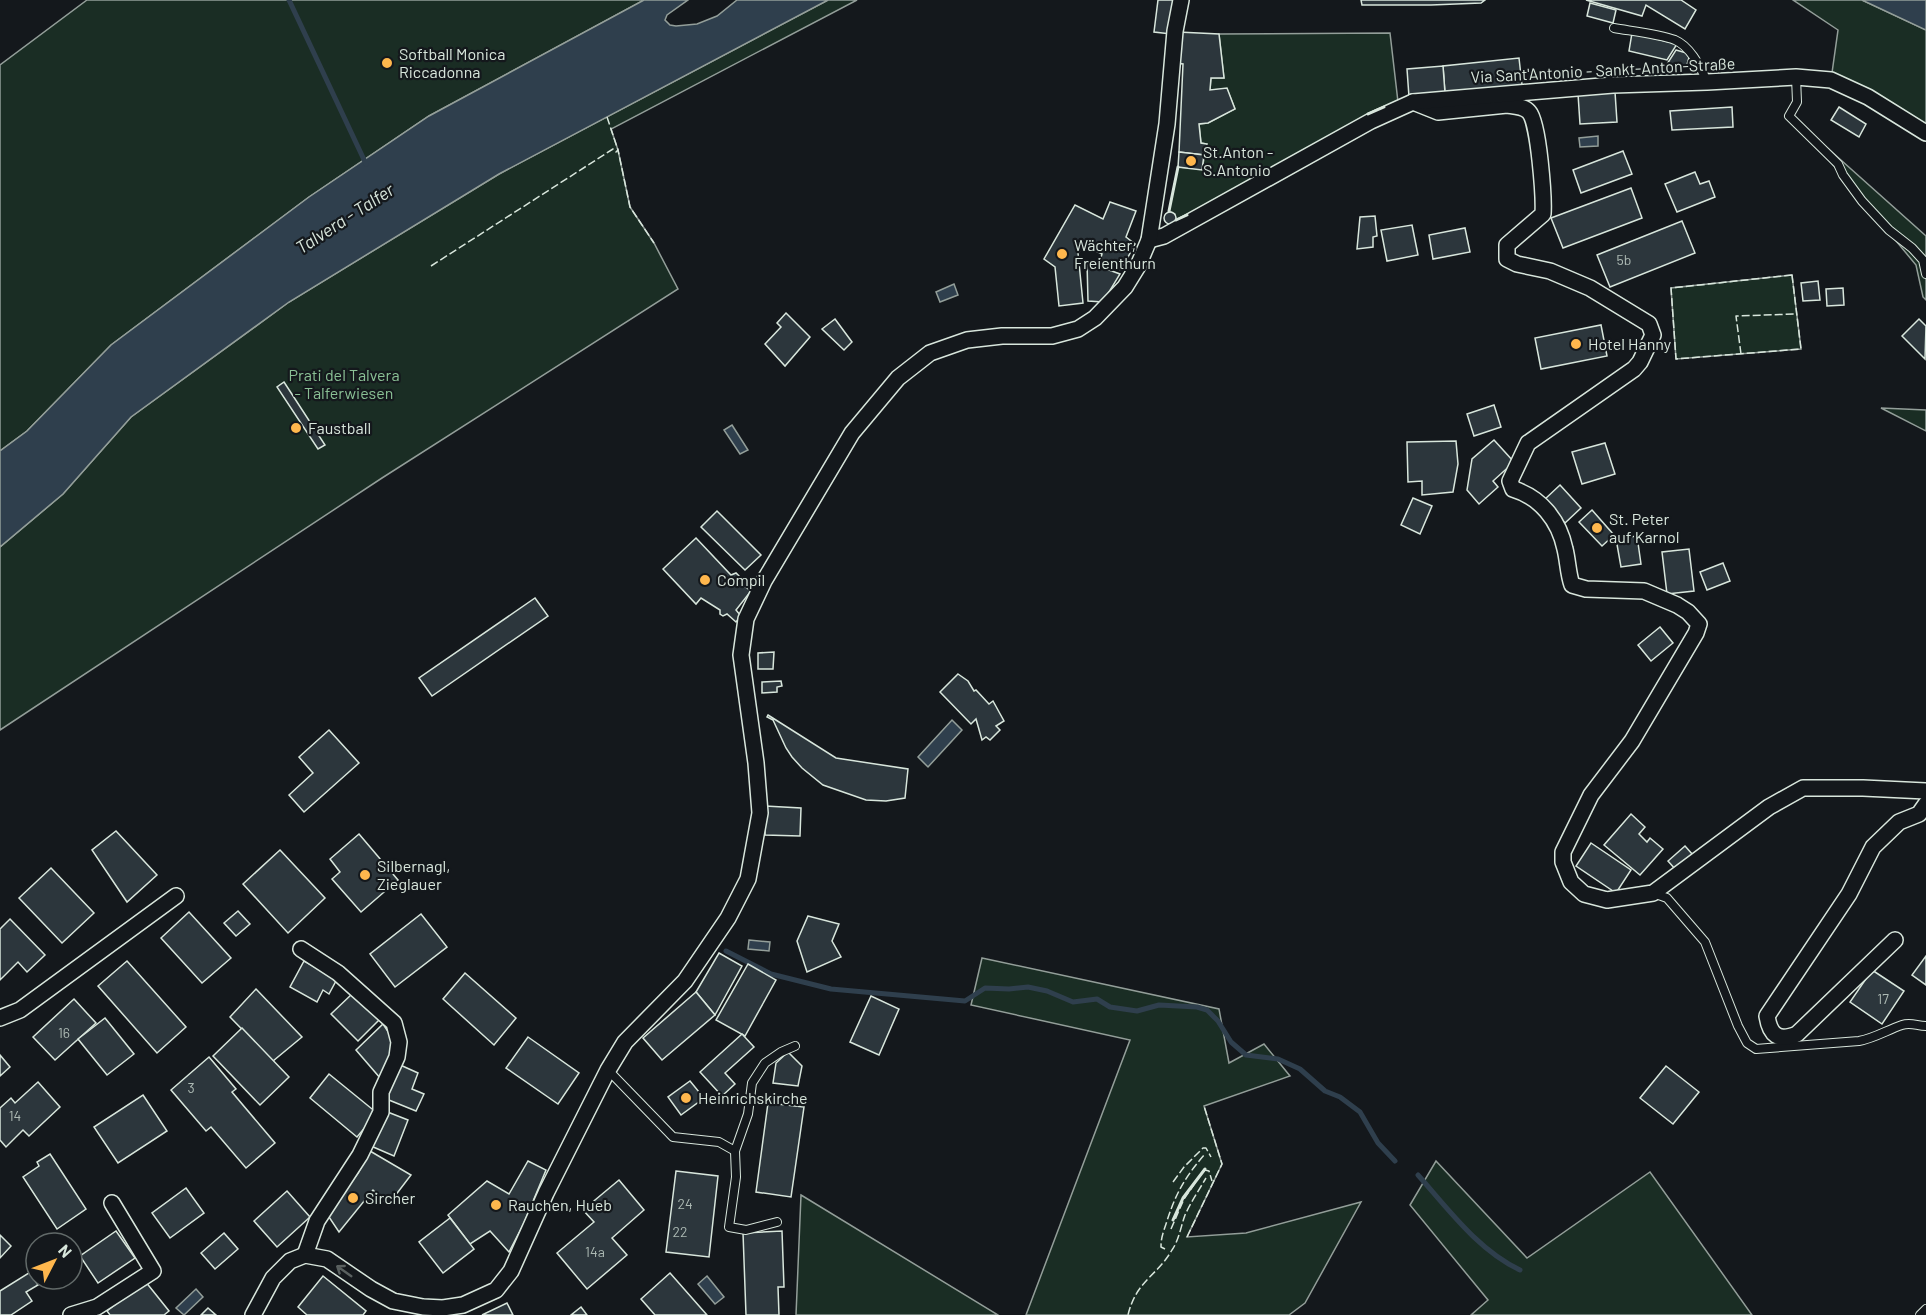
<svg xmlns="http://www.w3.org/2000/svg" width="1926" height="1315" font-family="Barlow,sans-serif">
<rect width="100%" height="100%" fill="#14181c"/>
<g fill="#1a2d24" stroke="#939e99" stroke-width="1.5">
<polygon points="87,0 644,0 429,116 309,197 111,345 27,431 0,451 0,65"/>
<polygon points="828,0 857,0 611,129 618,150 630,207 654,243 678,289 382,478 0,730 0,547 63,494 131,417 289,302 499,174"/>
<polygon points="1793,0 1862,0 1926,30 1926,133 1831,80 1838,30"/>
<polygon points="1390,33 1398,102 1376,110 1195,211 1176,220 1175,214 1169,211 1178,167 1202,169 1207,144 1201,143 1199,124 1208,123 1235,109 1227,89 1210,90 1211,78 1224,78 1219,34"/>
<polygon points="1795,119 1926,236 1926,300 1923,297 1916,265"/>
<polygon points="1792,275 1801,349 1676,359 1671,288"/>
<polygon points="1881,408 1926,410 1926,431"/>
<polygon points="982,958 1219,1009 1229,1063 1264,1044 1290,1076 1204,1106 1222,1164 1187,1237 1246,1233 1361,1202 1305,1303 1289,1315 1026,1315 1130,1040 971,1005"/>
<polygon points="1436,1161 1527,1258 1650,1172 1752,1315 1471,1315 1488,1300 1410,1205"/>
<polygon points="801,1195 998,1315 796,1315"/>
</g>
<g fill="#2f3f4d" stroke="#939e99" stroke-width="1.5">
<polygon points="644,0 688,0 667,15 665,20 670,25 676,26 697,24 717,16 737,0 828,0 499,174 289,302 131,417 63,494 0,547 0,451 27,431 111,345 309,197 429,116"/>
<polygon points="1862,0 1926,0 1926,30"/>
<polygon points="1598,136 1598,146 1580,147 1579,138"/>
<polygon points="954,284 958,295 940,302 936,292"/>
<polygon points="732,425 748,450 740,454 724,430"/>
<polygon points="952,720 962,730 928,767 918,757"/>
<polygon points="749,940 770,942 769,951 748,949"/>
<polygon points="707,1276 724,1297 715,1304 698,1284"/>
<polygon points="196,1289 203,1297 184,1315 176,1308"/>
</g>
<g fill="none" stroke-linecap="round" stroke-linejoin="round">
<g stroke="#2f3f4d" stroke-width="5">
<polyline points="289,0 366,164"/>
<polyline points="726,951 771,974 831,989 965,1001 985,988 1009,989 1028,987 1047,991 1073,1002 1097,999 1110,1007 1137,1011 1159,1005 1197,1007 1207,1010 1218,1021 1231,1042 1246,1055 1278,1059 1300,1069 1325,1091 1340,1097 1360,1112 1378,1143 1395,1161"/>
<path d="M 1418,1175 C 1448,1209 1478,1250 1520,1270"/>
</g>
</g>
<g fill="#2c363c" stroke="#d8e6dc" stroke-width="1.5">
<polygon points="1158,0 1175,0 1171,34 1154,32"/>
<polygon points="1361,0 1485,0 1481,3 1431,5 1362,5"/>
<polygon points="1586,0 1681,0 1696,10 1685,29 1646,5 1642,16"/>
<polygon points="1590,3 1616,10 1613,23 1587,16"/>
<polygon points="1178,32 1219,34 1224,78 1211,78 1210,90 1227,88 1235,109 1208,123 1199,124 1201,143 1207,144 1204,155 1179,152 1183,64 1176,63"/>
<polygon points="1632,33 1677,44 1667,60 1629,51"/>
<polygon points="1676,50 1690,54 1686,68 1667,64"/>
<polygon points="1519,58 1522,85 1445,93 1443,66"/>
<polygon points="1443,66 1445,93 1409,97 1407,69"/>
<polygon points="1615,92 1617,122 1580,124 1578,94"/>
<polygon points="1732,107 1733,127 1672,130 1670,111"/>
<polygon points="1839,107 1866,124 1859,137 1831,120"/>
<polygon points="1623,151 1632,174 1581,193 1573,170"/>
<polygon points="1179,152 1204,155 1202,170 1178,167"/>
<polygon points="1695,172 1700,184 1709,181 1715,197 1677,212 1665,184"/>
<polygon points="1631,188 1642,218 1563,248 1551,218"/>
<polygon points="1110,202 1136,211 1126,237 1135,244 1121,270 1100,261 1102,254 1084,245 1078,253 1083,303 1059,306 1055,267 1044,259 1075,205 1103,219"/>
<circle cx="1170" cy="218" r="6"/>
<polygon points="1375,216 1377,236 1373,237 1373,247 1357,249 1360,217"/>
<polygon points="1682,221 1695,253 1610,287 1597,255"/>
<polygon points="1412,225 1418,255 1387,261 1381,230"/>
<polygon points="1465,228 1470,252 1433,259 1429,235"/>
<polygon points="1087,262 1120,274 1103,302 1088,301"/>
<polygon points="1818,281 1820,300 1803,301 1801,283"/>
<polygon points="1843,288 1844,305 1827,306 1826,289"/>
<polygon points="786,313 810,337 785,366 765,344 781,327 777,323"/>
<polygon points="835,319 852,342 844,350 822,329"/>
<polygon points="1919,319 1926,326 1925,359 1902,336"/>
<polygon points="1601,325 1607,356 1541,369 1535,338"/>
<polygon points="284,382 325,445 318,449 277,387"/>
<polygon points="1494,405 1501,427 1474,436 1467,414"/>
<polygon points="1494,440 1514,462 1493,481 1498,487 1479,504 1467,490 1472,459"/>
<polygon points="1456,441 1458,464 1453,492 1422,495 1422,481 1408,482 1407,442"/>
<polygon points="1605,443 1615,474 1582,484 1572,452"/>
<polygon points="1560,485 1581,508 1565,523 1544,500"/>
<polygon points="1413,498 1432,506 1420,534 1401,525"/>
<polygon points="1592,510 1614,535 1602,546 1579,522"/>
<polygon points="717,511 761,555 745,570 701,527"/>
<polygon points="1637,536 1641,564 1621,567 1616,539"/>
<polygon points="696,538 731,575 736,573 739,576 737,581 751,591 736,610 741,616 736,622 727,614 723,616 720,614 720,610 701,598 696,604 663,569"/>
<polygon points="1689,549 1694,591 1667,594 1662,552"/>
<polygon points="1723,563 1730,581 1707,590 1700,572"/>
<polygon points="535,598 548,616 432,696 419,678"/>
<polygon points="1660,627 1673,643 1651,661 1638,645"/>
<polygon points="774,652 773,669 758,669 758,653"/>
<polygon points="958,674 968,681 974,691 976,690 989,704 993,701 1004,721 996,726 1000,730 990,740 986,737 982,740 976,719 971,724 940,692"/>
<polygon points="781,681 782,686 777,687 777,692 762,693 762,682"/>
<polygon points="768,715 836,758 908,769 905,798 886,801 866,800 823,785 802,768 792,757 786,748 773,720 767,717"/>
<polygon points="329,730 359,763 304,812 289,795 313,773 299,757"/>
<polygon points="765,806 801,808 800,836 765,835"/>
<polygon points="1631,814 1645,827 1639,834 1647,842 1650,838 1663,849 1640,875 1604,845"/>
<polygon points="116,831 157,875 127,902 92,850"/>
<polygon points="359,834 398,880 361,912 332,879 340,872 330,859"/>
<polygon points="1591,843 1631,870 1616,893 1576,866"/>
<polygon points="1685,846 1693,855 1676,870 1668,861"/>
<polygon points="280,850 325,898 288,933 243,884"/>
<polygon points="51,868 94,913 62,943 19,898"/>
<polygon points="238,911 250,924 236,936 224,923"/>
<polygon points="189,912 231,958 202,983 161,938"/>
<polygon points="421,914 447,947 395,987 370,954"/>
<polygon points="808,916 839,924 832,941 841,957 807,972 797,941"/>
<polygon points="10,919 45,955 27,972 18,962 0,980 0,929"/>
<polygon points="719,953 742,966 715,1015 696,992"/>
<polygon points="1926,956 1926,985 1912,975"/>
<polygon points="127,961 186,1027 157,1053 98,986"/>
<polygon points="304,961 337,979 329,994 323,990 317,1002 290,987"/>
<polygon points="748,964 776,980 745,1036 716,1020"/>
<polygon points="1872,970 1904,991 1882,1024 1850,1002"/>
<polygon points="465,973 516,1018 494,1045 443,999"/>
<polygon points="256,989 302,1037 273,1061 230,1017"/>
<polygon points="696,992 715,1015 662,1060 643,1038"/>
<polygon points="353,993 379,1020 358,1041 331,1014"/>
<polygon points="871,996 899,1009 879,1055 850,1042"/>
<polygon points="74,999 96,1023 55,1060 33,1037"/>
<polygon points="105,1018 134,1054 107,1075 78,1039"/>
<polygon points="383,1024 395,1042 381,1079 356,1050"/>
<polygon points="242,1028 289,1077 260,1105 213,1056"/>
<polygon points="742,1034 754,1047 725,1073 735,1084 722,1096 700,1072"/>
<polygon points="528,1037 579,1073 558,1104 506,1068"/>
<polygon points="788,1052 802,1066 798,1086 773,1083 776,1063"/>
<polygon points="0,1055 10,1067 0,1076"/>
<polygon points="209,1057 236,1089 232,1092 275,1143 246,1168 211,1127 206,1131 171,1090"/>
<polygon points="398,1064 418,1073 412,1089 424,1094 416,1111 384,1098"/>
<polygon points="1666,1066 1699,1092 1673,1124 1640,1098"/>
<polygon points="329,1074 377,1113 357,1137 310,1098"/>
<polygon points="690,1081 704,1098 681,1115 668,1097"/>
<polygon points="38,1082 60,1107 29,1136 23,1130 6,1147 0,1140 0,1108 11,1098 15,1103"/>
<polygon points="143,1095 167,1131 118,1163 94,1127"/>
<polygon points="768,1103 804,1107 791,1197 756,1192"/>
<polygon points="385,1111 408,1120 394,1156 371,1146"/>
<polygon points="370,1151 411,1175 388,1205 373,1190 339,1232 327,1214 358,1173"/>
<polygon points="50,1154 86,1209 57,1229 23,1177 39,1166 37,1162"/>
<polygon points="528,1161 546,1170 524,1223 509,1252 490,1231 470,1244 448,1215 487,1181 509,1194"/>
<polygon points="676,1171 718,1176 709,1257 666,1252"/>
<polygon points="619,1180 644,1210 612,1238 627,1255 587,1289 557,1253 594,1222 583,1210"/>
<polygon points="186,1188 204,1213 170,1238 152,1213"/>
<polygon points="287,1191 310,1217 277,1247 254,1221"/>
<polygon points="450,1218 474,1249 443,1273 419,1242"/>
<polygon points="116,1231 135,1258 98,1283 80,1256"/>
<polygon points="782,1231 784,1287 778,1287 779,1315 746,1315 743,1233"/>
<polygon points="224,1233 238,1249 215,1269 201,1253"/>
<polygon points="0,1235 11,1246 0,1258"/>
<polygon points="28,1270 38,1285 26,1292 32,1301 11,1315 0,1315 0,1291 29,1273"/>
<polygon points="670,1273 707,1315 655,1315 641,1299"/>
<polygon points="323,1276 366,1311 363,1315 307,1315 298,1307"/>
<polygon points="145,1281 169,1311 164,1315 110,1315 107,1311"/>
<polygon points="507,1303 513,1315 482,1315"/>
<polygon points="581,1307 587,1315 571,1315"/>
<polygon points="208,1308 216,1315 201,1315"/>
</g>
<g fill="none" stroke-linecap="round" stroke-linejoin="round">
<g stroke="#d8e6dc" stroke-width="10">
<g id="lane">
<path d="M 1614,28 C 1631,31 1659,34 1675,40 C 1691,47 1700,67 1707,81"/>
<polyline points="1796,77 1797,102 1789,116 1838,164 1843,175 1862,201 1889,230 1912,248 1923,260 1926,274"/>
<path d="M 1653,893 L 1667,898 L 1705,942 L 1738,1026 L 1747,1043 L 1756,1049 L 1859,1041 C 1875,1038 1887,1030 1902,1025 C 1911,1022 1917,1026 1926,1026"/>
<polyline points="608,1070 673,1137 719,1142 735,1151"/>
<polyline points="777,1222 746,1230 729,1227 736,1177 735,1151 748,1114 752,1083 765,1063 781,1052 795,1046"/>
<polyline points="1920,1315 1926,1309"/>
</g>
</g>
<g stroke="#d8e6dc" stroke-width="18">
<g id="street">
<path d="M 1413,102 L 1438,112 L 1507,105 C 1514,106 1524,106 1529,112 C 1539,123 1544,198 1543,214 L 1507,245 L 1507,259 L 1517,264 L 1550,271 L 1590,288 L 1649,324 L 1653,335 L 1640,362 L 1634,369 L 1528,443 L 1510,481 L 1513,489 C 1540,497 1559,520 1565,549 C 1568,561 1568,574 1572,585 L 1586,589 L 1644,591 L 1677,605 L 1688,612 L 1699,624 L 1696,633 L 1632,741 L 1591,795 L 1563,852 L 1563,862 L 1571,882 L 1584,894 L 1607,900 L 1653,893 L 1769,807 L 1803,788 L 1863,788 L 1926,791"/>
<polyline points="1149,240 1164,236 1371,121 1413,102 1613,85 1707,82 1796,77 1831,80 1868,97 1926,133"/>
<path d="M 1895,940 L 1797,1034 C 1778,1042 1770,1035 1767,1016 L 1849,894 L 1873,847 L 1899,822 L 1919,814 L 1926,804"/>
<polyline points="301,949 338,973 394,1023 399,1042 397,1057 381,1092 381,1112 360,1155 317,1221 305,1255"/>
<polyline points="0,1018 20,1010 176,896"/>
<polyline points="71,1315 97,1307 153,1271 112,1203"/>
<polyline points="253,1315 273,1278 290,1261 305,1255 327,1259 371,1289 393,1301 423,1307 443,1308 463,1305 496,1290 511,1271 546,1193 608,1070 625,1042 685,981 728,918 748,879 760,813 756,763 741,655 746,619 764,581 852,433 898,378 930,353 967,340 1002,336 1052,336 1078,329 1095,318 1125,287 1138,266 1149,240 1167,124 1175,31 1181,0"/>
</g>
</g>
<use href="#lane" stroke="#14181c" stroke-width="8"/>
<use href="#street" stroke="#14181c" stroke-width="15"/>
<g stroke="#d8e6dc" stroke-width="1.5" stroke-dasharray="8 3" stroke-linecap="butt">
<polyline points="607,117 618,150"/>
<polyline points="431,266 613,149 616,152 618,150 630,207 654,243"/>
<polygon points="1792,275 1801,349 1676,359 1671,288"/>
<polyline points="1741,354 1736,316 1796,314"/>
<polyline points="1173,1182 1184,1167 1203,1148 1206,1148 1211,1157"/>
<polyline points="1171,1229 1184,1199 1202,1173 1205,1170 1209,1171 1212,1181"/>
<polyline points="1187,1237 1222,1164 1204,1106"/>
<path d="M 1165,1249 L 1161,1247 C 1161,1238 1163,1233 1166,1224 C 1175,1195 1184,1178 1205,1154"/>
<path d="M 1128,1315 C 1136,1281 1157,1276 1172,1250 C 1179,1240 1181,1226 1185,1215 C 1191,1202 1199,1190 1206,1178"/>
</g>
<g stroke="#d8e6dc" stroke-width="3">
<polyline points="1368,114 1384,107"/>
<polyline points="1169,211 1178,167"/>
<polyline points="1176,220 1187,215"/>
<polyline points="1173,1220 1183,1198 1205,1169"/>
</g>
</g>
<defs><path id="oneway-shaft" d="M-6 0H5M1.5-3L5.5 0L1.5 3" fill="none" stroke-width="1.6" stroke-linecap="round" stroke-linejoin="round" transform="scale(1.5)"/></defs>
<use stroke="#59605f" href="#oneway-shaft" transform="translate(344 1271) rotate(-145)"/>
<g fill="#ffb74d" stroke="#14181c" stroke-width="2">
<circle cx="387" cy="63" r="6"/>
<circle cx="1191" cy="161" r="6"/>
<circle cx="1062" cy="254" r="6"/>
<circle cx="1576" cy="344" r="6"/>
<circle cx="296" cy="428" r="6"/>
<circle cx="1597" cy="528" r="6"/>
<circle cx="705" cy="580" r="6"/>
<circle cx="365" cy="875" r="6"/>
<circle cx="686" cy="1098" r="6"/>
<circle cx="353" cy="1198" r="6"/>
<circle cx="496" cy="1205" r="6"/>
</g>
<g text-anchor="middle" stroke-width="4.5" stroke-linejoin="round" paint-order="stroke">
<g font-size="14" fill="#adbab4">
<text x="1624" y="265">5b</text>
<text x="1883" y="1004">17</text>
<text x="64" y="1038">16</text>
<text x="191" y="1093">3</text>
<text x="15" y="1121">14</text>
<text x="685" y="1209">24</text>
<text x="680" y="1237">22</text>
<text x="595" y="1257">14a</text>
</g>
<g font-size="16" fill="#d8e6dc" stroke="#14181c" text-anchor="start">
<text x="399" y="60">Softball Monica<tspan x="399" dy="18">Riccadonna</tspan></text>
<text x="1203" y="158">St.Anton -<tspan x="1203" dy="18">S.Antonio</tspan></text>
<text x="1074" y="251">Wächter,<tspan x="1074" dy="18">Freienthurn</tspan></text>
<text x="1588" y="350">Hotel Hanny</text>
<text x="308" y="434">Faustball</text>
<text x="1609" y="525">St. Peter<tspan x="1609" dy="18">auf Karnol</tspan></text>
<text x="717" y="586">Compil</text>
<text x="377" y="872">Silbernagl,<tspan x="377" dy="18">Zieglauer</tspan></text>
<text x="698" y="1104">Heinrichskirche</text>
<text x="365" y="1204">Sircher</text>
<text x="508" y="1211">Rauchen, Hueb</text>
</g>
<g font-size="16" fill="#d8e6dc" stroke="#14181c">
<text transform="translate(1603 70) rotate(-3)" y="6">Via Sant'Antonio - Sankt-Anton-Straße</text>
</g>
<g font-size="16" fill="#8ac095" stroke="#14181c">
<text x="344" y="381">Prati del Talvera<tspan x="344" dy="18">- Talferwiesen</tspan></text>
</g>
<g font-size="18" font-style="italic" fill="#d8e6dc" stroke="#14181c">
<text transform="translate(345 219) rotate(-33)" y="6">Talvera - Talfer</text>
</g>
</g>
<g transform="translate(54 1261) rotate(48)"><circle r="28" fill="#14181c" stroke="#626a69" stroke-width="1.5"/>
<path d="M0-4.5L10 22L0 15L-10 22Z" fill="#ffb74d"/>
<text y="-9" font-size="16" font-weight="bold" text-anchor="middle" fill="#d8e6dc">N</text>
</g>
</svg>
